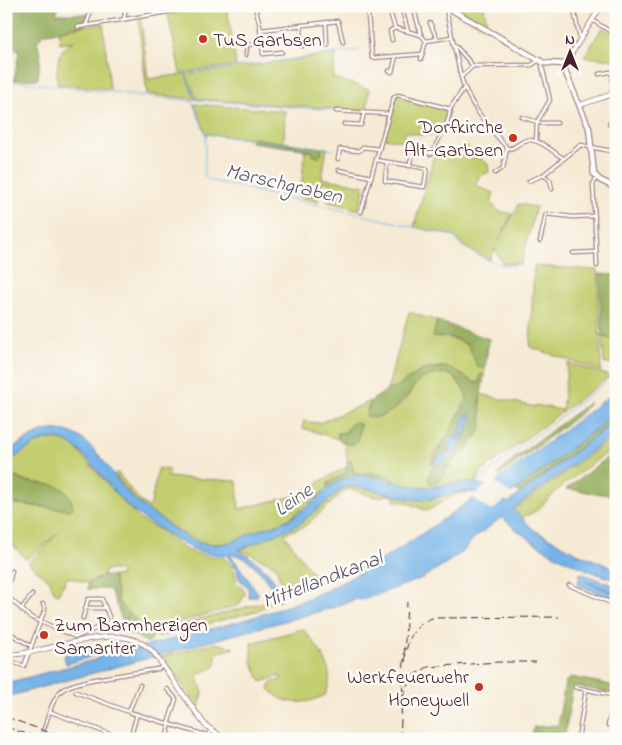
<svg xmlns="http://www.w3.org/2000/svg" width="622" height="745" font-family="'Indie Flower',sans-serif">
<rect width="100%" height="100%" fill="#fdfcf7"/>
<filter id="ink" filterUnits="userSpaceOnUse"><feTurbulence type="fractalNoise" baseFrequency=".02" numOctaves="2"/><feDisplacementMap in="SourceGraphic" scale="10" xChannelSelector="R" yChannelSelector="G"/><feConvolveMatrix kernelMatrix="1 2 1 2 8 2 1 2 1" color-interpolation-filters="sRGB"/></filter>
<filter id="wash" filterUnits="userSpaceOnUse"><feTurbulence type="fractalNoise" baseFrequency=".0096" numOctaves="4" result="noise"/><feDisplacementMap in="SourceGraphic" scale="20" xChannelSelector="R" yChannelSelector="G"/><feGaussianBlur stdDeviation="1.12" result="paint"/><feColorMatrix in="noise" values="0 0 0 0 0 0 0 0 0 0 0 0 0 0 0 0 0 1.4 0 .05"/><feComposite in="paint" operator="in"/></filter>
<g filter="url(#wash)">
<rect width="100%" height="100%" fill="#f5ead4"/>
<g fill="#c2ce6f" stroke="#86764d">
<polygon points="217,6 227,6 236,65 180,73 168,14"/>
<polygon points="449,6 484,6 487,26 486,28"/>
<polygon points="138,18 141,18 148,79 185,74 195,99 147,94"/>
<path d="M 103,23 L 110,89 L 57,84 C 57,67 56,48 74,41 L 60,43 L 59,30 Z"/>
<polygon points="602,28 616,35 616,60 584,57"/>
<polygon points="336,54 333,78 369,89 367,111 197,99 186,74"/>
<path d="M 397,94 L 449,110 C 444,141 430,136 405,132 L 403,141 L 384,138 Z"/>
<polygon points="194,104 285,111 284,143 206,134"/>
<polygon points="467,145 471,158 479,157 488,164 489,172 479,176 476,186 494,193 491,203 498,211 512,214 498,242 519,204 536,207 521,264 502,263 495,249 489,260 462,246 454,236 414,227 434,155 443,157 452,153 451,151"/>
<polygon points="322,148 327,148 322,178 365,186 359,210 326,201 331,198 331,183 322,182 318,202 300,197 305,152 309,150 313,156 321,155"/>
<polygon points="534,266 597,270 601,371 530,347"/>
<path d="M 409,312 L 437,321 L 433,337 L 448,337 L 468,345 L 478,367 L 485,368 L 484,376 L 481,374 L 479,383 C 465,381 456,368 442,367 C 419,366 408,386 387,390 Z"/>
<polygon points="602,337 616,340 616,364 604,363"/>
<path d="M 568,363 L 610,376 L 481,472 L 476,482 C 460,481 453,487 441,487 C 426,487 410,487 394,483 L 394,479 L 372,473 L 354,473 L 351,461 L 347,460 L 345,443 L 353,444 L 358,441 L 360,424 L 350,425 L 346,432 L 338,433 L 338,439 L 302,428 L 304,421 L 319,423 L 371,401 L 367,410 L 371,418 C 380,416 395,410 402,403 C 409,397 412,386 419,381 C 442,363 457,375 467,397 L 451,431 L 433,456 L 434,463 L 452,453 L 436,483 L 482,423 L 480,394 L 535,407 L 536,405 L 562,410 Z"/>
<polygon points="616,435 616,446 563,485 536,511 521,518 514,510"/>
<path d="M 48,439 L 65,441 L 72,444 L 139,519 L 160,530 L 186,550 L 211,557 L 223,557 C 232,565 237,570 236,582 L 246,592 L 239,605 L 155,629 L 138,626 L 119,603 L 113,576 L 121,575 L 120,570 L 105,570 L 103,576 L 88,583 L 68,577 L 58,594 L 54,592 L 50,581 L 28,563 L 58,533 L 26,560 L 9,540 L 13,504 L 70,510 L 63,489 L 22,480 L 6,472 L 6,463 L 32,445 Z"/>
<polygon points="346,467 346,473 328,483 327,489 289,519 230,543 207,544 179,532 154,515 136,501 115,475 117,472 140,501 150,508 158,468 169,470 168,477 237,481 239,509 294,496"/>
<path d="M 350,486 C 373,488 395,498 418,500 C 438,501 455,488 475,492 L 457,494 L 427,511 L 406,502 L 394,501 L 393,496 C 386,494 383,497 377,497 C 366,496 357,488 346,490 L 305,526 L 284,534 L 312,573 L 321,576 L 290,589 L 282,586 L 276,566 L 242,550 L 238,550 C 259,540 283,533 303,520 C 319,510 331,490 350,486 Z"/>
<polygon points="269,601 270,604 256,611 156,638 164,629"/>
<path d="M 303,629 C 319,648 338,670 325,695 C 306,705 284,706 269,689 L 271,683 L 281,680 L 280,676 L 261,682 L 252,662 L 251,643 Z"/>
<polygon points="216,643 234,648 216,653 216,666 197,675 203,693 199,707 161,657"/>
</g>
<g fill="#99b162" stroke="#726846">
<polygon points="6,6 59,6 56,14 89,14 85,25 43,34 37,42 41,53 38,79 14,80 19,52 14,48 8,76 6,74"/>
<polygon points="252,138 322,148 321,155 318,158 309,150 305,152 303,149 251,142"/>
<polygon points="599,274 616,275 616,319 613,325 616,340 602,337"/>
<path d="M 437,321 L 489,339 L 485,368 L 478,367 C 474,361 472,351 468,345 C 460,337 443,337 433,337 Z"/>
<path d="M 444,367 L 453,369 L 475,383 L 479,383 L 480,374 L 484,376 C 483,384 481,391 480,399 C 478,411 485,422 478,434 C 468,451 447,461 441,479 L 431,484 L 428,479 L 432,468 C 456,457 462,441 471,417 L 465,415 L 463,427 L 451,450 L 430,465 L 467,402 L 467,397 C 458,378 452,368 430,376 C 426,377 419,379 417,383 C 407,396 385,425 366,416 L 371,401 L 387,390 L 395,388 L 422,370 Z"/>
<polygon points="590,402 582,412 499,476 498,474 512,460"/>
<polygon points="616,414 616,420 519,493 516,490"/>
<path d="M 355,422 L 360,424 L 358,441 C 351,446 345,444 338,439 L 338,433 L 346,432 L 350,425 Z"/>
<polygon points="616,451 616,496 566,489"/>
<path d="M 347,460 L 351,461 L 354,473 L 372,473 L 391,476 L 394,483 C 374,476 345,475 327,489 L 328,483 L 346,473 Z"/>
<path d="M 6,472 C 12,475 18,479 24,481 C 47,486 69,480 73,508 L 70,510 L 12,503 L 13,497 L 6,496 Z"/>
<polygon points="103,576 113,576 119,603 129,613 123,622 110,589 88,589 88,583"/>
<polygon points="129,613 136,619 138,626 155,629 162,627 148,643 134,635 120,631"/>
<polygon points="572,677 616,686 616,694 573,686 565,734 532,733 534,727 558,725 565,682"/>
</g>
<g fill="#75b3e8" stroke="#60698a">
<path d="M 616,391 L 616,414 L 504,499 L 508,503 L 616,420 L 616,433 L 513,509 L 534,530 L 577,553 L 616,569 L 616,580 C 574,567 533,547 502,517 L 473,539 L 463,552 L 421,579 L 362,600 L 356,599 L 332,608 L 6,697 L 6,683 L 98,659 L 98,657 L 97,655 L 66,664 L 64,655 L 99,644 L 103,653 L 126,647 L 131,650 C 196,632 266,618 327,590 C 381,564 429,529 478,495 L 475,492 L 464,491 L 430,499 L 417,500 L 358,487 L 345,487 L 298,525 L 239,550 C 259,563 278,575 281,601 L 279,602 C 270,584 253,555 230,554 L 258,593 L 257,596 L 249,598 L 248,587 L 239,579 L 237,569 L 226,555 C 195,555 184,544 160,529 C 143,519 130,510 118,496 C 103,480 79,441 57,439 C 37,437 23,454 6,463 L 6,452 C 17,445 28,438 39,433 C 81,417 104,464 124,488 C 137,503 152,513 168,524 C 179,533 193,543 208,544 C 235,546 240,535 262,529 C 277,525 291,519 303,510 C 318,499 330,482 349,477 C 372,471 396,486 420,487 C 446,488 462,477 489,487 Z"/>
<path d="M 469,414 L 471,417 C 465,434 456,460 437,466 L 434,463 L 439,456 L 446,455 L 451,450 L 448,447 L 453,437 L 459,438 L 465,415 Z"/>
<polygon points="580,573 616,586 616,593 585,581 616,594 615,600 578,585"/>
</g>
<polygon fill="#f5ead4" points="493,481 512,495 491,511 472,497"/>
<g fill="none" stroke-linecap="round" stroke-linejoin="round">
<g stroke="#75b3e8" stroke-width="1">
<polyline points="6,80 192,101 206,134 204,175 208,180 359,214"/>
<polyline points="334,110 196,100 185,74 359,50"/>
<polyline points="207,134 333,150"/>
<polyline points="365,212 363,210 370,187"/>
<polyline points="362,215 398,223"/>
<polyline points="401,224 454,236 462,246 488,260"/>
<polyline points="489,260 501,265 521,265"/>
<polyline points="476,482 606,382"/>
</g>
</g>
</g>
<g filter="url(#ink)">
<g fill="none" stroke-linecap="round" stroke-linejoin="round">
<g stroke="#a08480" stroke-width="5">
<g id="minor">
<polyline points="255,6 261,30 338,21 343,42"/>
<polyline points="367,6 372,58 422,54"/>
<polyline points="388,6 395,28"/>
<polyline points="401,6 408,31"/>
<polyline points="573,6 580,38"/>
<polyline points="448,8 447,14 461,77"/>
<polyline points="415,13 421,35"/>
<polyline points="124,19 126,6"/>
<polyline points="592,20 616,35"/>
<polyline points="326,22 327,45"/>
<polyline points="430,23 437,39"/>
<polyline points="86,25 93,6"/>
<polyline points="301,25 302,46"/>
<polyline points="78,27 204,6"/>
<polyline points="260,29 263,54 282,52"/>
<polyline points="392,40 390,31 395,28 421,35 426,41"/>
<polyline points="455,45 473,66"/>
<polyline points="246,55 247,45 261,43"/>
<polyline points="421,59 426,41 452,37"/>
<path d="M 539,60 L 532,65 L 473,66 L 461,77 C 468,104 489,127 507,148 C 514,150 517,144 524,141 C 537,136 553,152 563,158"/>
<polyline points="389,71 392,72 396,56"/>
<polyline points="599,74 610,72 613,74 612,94 616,104"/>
<polyline points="336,111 389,114"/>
<polyline points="522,117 540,123 557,123"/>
<polyline points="344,124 361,125 364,113"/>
<polyline points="609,124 616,117"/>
<polyline points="536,141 537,122 550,100 542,66"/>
<path d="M 430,154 L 433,153 C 438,136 449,127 450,109"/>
<polyline points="338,159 340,149 359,151 363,147 379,149"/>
<path d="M 376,160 C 393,163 411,165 427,169 L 424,187 L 385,181 L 387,162"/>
<polyline points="409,166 414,148"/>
<polyline points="339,170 371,177"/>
<polyline points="495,173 503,168 507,148"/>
<polyline points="543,175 550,180 552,189"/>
<polyline points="597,177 593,184 597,266"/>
<polyline points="529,181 543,175 581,145 616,152"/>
<polyline points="361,212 394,97 398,95 450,109 464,88"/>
<polyline points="540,241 546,214 573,217 595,216"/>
<polyline points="573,253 596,252"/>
<polyline points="6,584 10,579 12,571"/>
<polyline points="569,585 616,605"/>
<polyline points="6,595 30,617 76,637 111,622"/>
<polyline points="87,608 105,608"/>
<polyline points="21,609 32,595"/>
<polyline points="83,618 88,599 102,599 113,627"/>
<polyline points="6,631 31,646"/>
<polyline points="7,655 10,661 24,666 45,609 43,604"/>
<polyline points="575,687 616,696"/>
<polyline points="167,689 176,699 168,724"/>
<polyline points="76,692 129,712 202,734 207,735 212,731"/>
<polyline points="129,711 140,685"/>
<polyline points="51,712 123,739"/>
<polyline points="608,725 615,696"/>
<path d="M 41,739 C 46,725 50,703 60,692 C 71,679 139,673 158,669 L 164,666"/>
<polyline points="130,739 137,714"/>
<polyline points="166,739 170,724"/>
<polyline points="201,739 202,734"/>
<polyline points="578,739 586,690"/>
</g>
</g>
<g stroke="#a08480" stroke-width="6">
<g id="tertiary">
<polyline points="565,64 601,6"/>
<polyline points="580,105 616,93"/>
<path d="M 6,655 C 51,655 119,615 154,653 L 205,725 L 225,739"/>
</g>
</g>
<g stroke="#a08480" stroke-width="7">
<polyline id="secondary" points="445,6 544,63 565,64 565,71 589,128 594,174 600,180 616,188"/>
</g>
<use href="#minor" stroke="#fff" stroke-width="2.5"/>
<use href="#tertiary" stroke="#fff" stroke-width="4"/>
<use href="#secondary" stroke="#fff" stroke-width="4.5"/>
<g stroke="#4a1f2b" stroke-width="1" stroke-dasharray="8 4" stroke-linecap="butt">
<path d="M 405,662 C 406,642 412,626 432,618 L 559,617"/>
<polyline points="403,697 410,677 428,667 498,662 536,662"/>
<polyline points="6,717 67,739"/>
<polyline points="6,727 42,739"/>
<polyline points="400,739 407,602"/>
</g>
</g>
</g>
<g fill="#c8321e" stroke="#fdfcf7" stroke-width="2">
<circle cx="203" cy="39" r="5"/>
<circle cx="513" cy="138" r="5"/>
<circle cx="44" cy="635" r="5"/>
<circle cx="479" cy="687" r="5"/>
</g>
<g text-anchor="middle" stroke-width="5" stroke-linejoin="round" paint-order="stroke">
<g font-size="20" fill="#4a1f2b" stroke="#fdfcf7" text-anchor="start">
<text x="213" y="46">TuS Garbsen</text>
<text x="503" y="133" text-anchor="end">Dorfkirche<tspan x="503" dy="23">Alt-Garbsen</tspan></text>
<text x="54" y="631">Zum Barmherzigen<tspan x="54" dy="23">Samariter</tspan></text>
<text x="469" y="683" text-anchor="end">Werkfeuerwehr<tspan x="469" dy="23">Honeywell</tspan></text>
</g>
<g font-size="21" font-style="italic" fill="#59536d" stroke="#fdfcf7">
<text transform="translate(284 183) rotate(13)" y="7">Marschgraben</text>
<text transform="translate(293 499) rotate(-35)" y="7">Leine</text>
<text transform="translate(322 579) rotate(-21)" y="7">Mittellandkanal</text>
</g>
</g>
<rect width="622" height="745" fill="none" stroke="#fdfcf7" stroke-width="25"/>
<g transform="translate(570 52)" stroke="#fdfcf7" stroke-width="4" paint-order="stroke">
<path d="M0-4L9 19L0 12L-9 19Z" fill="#4a1f2b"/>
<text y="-8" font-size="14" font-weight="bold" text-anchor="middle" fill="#4a1f2b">N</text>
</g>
</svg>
